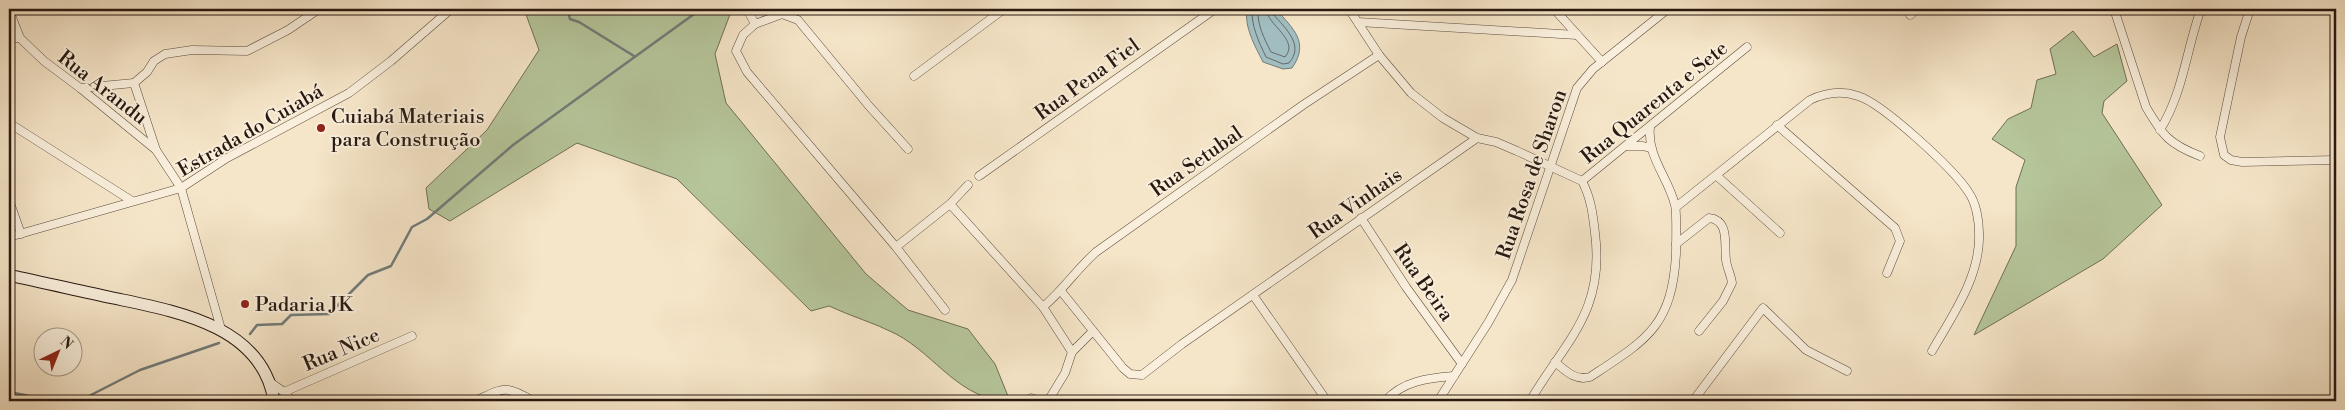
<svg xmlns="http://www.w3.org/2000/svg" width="2345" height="410" font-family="'Libre Bodoni',serif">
<rect width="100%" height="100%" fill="#f6e6c9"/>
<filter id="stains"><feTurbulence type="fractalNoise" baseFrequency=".004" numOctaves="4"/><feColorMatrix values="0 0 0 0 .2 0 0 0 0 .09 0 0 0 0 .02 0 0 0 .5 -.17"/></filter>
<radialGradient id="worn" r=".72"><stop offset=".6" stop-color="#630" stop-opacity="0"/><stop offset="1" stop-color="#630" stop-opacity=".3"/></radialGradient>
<g fill="#b6c69b" stroke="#6f6f56">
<path d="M 524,9 L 732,9 L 715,54 L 726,103 L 866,274 L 908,310 L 968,329 L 995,364 L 1010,401 C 960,401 936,355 896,334 C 875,323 850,316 829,306 L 811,311 L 677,179 L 577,143 L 450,221 L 429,209 L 426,188 L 487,130 L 539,50 Z"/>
<polygon points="2073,31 2094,57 2117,44 2127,81 2104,101 2102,113 2162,205 2103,259 1974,335 2016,246 2016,187 2025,160 1992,139 2008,119 2031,108 2037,80 2056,74 2050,49"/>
</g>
<path fill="#a1bdc0" stroke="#717b7a" d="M 1247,9 L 1276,9 C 1293,29 1310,42 1292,68 L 1283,69 L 1263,62 C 1255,46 1244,27 1247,9 Z"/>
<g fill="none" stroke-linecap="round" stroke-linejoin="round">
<g stroke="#646a68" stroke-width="1">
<path d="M 1252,9 C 1251,26 1259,42 1266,57 L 1283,64 L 1289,63 C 1305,45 1285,28 1273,14 L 1272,9"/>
<path d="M 1258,9 C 1257,25 1264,38 1271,52 L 1285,57 C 1300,40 1267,25 1266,9"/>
</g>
<g stroke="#717b7a" stroke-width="2.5">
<polyline points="567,9 570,19 579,22 634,56"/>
<polyline points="250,334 257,325 282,324 291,315 329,314 368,275 391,266 412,227 427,219 513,145 701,9"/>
<polyline points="9,392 56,401"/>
<polyline points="58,401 85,398 140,370 219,343"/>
</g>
<g stroke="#5c4c3e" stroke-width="9">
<g id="street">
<polyline points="747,9 755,24 743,35 736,51 747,72 896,247 945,310"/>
<path d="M 1349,9 L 1379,55 L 1411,93 L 1443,118 L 1477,138 L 1496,142 L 1517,151 L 1582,181 C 1591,198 1593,215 1595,233 C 1605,312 1566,340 1530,401"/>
<polyline points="1554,9 1602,62"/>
<path d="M 2114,9 L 2146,107 C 2163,136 2169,144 2200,156"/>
<polyline points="2250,9 2241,37 2220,137 2224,155 2231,160 2242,162 2336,160"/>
<polyline points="9,10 20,38 44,61 80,88 156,150 181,188 221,329"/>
<polyline points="1910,15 1918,9"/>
<polyline points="1358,22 1577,35"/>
<polyline points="755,24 782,14 798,20 869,106 908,149"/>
<polyline points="9,38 20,38"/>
<polyline points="914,76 1004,9"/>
<polyline points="80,88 134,83"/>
<polyline points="9,123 132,201"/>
<polyline points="1777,125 1895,228 1900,241 1887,273"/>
<path d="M 2160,130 C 2184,91 2186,50 2201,9"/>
<polyline points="1627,146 1643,146 1650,148"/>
<polyline points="156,150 134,83 147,72 154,61 165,54 192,50 247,51 288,30 319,9"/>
<polyline points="979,176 1215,9"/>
<polyline points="1717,176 1780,233"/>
<polyline points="1582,181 1747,47"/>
<polyline points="9,200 21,234"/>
<polyline points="950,204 1043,307 1072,352"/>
<path d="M 1676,207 L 1810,100 C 1825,93 1841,90 1858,96 C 1882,103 1955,170 1969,193 C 1976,203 1979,220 1979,233 C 1981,276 1952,316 1932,351"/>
<polyline points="1361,218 1406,287 1462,364"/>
<polyline points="9,237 181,188 227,158 349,93 391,61 451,9"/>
<path d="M 1676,244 L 1709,218 C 1730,220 1724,245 1726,260 C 1727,268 1731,275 1732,283 L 1723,301 L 1699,331"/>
<polyline points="896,247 950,204 968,185"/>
<polyline points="1061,291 1123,368 1130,374 1142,375 1182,344 1477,138"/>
<polyline points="1253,295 1327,401"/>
<path d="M 1043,307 C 1063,290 1077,269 1096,252 L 1303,105 L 1379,55"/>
<path d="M 1555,362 C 1566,371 1575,381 1590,377 C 1646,340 1672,327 1676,254 C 1676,245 1677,213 1675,205 C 1668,177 1647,157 1650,127"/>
<polyline points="270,382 284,392 292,401"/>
<polyline points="284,392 412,336"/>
<polyline points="1031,398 1040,401"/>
<path d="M 475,401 C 504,388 504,384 533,401"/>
<polyline points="1048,401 1065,373 1072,352 1093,331"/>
<path d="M 1385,401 C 1403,381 1428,378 1454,376"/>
<polyline points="1438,401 1488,323 1512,280 1577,88 1593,69 1668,9"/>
<polyline points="1693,401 1763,308 1806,350 1847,371"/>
</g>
</g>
<g stroke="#281810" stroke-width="13">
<path id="secondary" d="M 9,275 C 43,283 78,290 113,298 C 175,311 262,325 274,401"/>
</g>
<use href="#street" stroke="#f9efdc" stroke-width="8"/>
<use href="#secondary" stroke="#f9efdc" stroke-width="11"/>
</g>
<g fill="#8f2418" stroke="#f9efdc" stroke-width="2">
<circle cx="321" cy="128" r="5"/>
<circle cx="245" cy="304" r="5"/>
</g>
<g text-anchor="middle" stroke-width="4" stroke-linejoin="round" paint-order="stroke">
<g font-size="20" fill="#281810" stroke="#f9efdc">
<text transform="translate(1087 79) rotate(-36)" y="7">Rua Pena Fiel</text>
<text transform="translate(103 87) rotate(38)" y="7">Rua Arandu</text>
<text transform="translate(1654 102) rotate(-39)" y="7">Rua Quarenta e Sete</text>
<text transform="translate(250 130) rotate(-30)" y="7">Estrada do Cuiabá</text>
<text transform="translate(1196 161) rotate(-35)" y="7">Rua Setubal</text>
<text transform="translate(1531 174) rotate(-71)" y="7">Rua Rosa de Sharon</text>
<text transform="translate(1355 203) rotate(-35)" y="7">Rua Vinhais</text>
<text transform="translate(1424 282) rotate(55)" y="7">Rua Beira</text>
<text transform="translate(341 349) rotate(-23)" y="7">Rua Nice</text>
</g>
<g font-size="20" fill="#281810" stroke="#f9efdc" text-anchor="start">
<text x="331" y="123">Cuiabá Materiais<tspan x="331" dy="23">para Construção</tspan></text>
<text x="255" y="311">Padaria JK</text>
</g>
</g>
<rect width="2345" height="410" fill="none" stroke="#f6e6c9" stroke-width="30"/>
<rect x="10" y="10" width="2325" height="390" fill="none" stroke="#281810" stroke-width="2.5"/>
<rect x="15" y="15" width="2315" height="380" fill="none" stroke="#281810"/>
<g transform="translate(58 352) rotate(43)"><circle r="24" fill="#f9efdc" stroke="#a5998a"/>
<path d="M0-4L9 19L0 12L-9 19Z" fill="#8f2418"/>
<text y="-8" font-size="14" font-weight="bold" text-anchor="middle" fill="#281810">N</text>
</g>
<rect width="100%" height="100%" filter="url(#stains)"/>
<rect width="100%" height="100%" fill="url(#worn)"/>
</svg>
